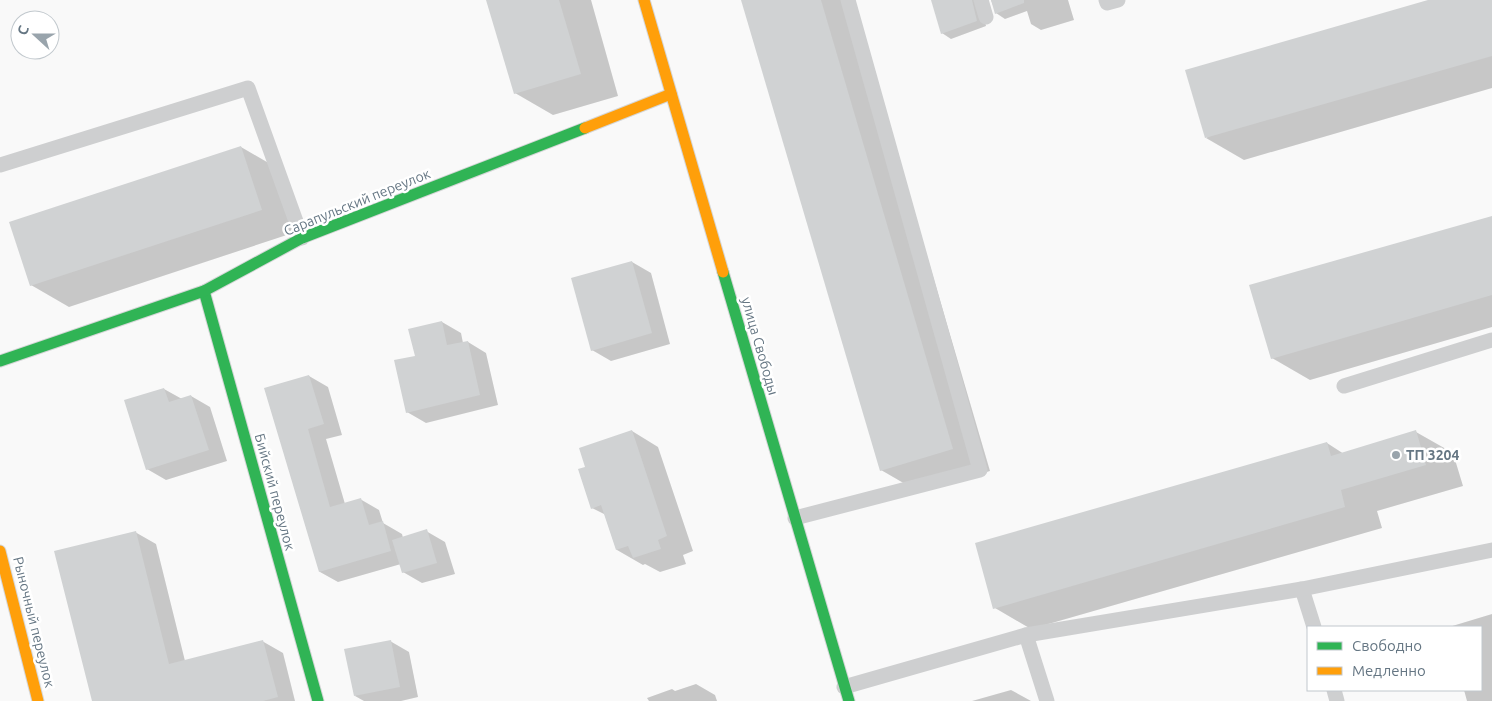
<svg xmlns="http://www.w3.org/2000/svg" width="1492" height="701" font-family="Ubuntu,sans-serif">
<rect width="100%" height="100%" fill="#f9f9f9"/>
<g fill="#0003">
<polygon points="488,0 591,0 618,96 553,115 515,93"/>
<polygon points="742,0 852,0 990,471 919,492 881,470"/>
<polygon points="932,0 983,0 981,4 986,26 951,39 942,33"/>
<polygon points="991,0 1068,0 1074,20 1041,30 1031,24 1027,11 1005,19 996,13"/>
<polygon points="1433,0 1492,0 1492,88 1244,160 1206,138"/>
<polygon points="241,147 279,169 299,231 69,307 31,285"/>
<polygon points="1492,217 1492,327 1310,380 1272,358"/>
<polygon points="632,262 651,273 670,344 611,361 592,350"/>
<polygon points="442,322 461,333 463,343 468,342 486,353 498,405 426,423 407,412 416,356"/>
<polygon points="309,376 328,387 342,435 326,439 345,504 360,499 379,510 383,523 402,534 403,538 426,531 445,542 455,574 422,583 403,572 401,564 338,582 320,572 265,389"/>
<polygon points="164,389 182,399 191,396 210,407 227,461 166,480 147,469"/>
<polygon points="632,431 658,447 693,551 683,555 686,564 660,572 645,564 643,565 617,550 606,515 592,508 587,468"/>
<polygon points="1416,432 1453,453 1463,486 1377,511 1382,528 1031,629 995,608 1327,443 1344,454"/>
<polygon points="135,532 156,544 185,661 262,641 283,653 295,701 93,701"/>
<polygon points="1492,614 1492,701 1467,701 1464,690 1481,690 1481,627 1449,627"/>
<polygon points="390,641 409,652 418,697 401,701 364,701 355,696"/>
<polygon points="696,684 715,695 717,701 649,701 647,698 672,689 675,691"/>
<polygon points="1011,690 1031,701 972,701"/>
</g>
<g fill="#d0d2d3">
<polygon points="486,0 559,0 581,74 514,94"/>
<polygon points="741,0 821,0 953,449 880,471"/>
<polygon points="931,0 972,0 977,21 941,34"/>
<polygon points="991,0 1024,0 1024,3 995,14"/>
<polygon points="1428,0 1492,0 1492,56 1205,138 1185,70"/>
<polygon points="241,146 262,210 30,286 9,222"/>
<polygon points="1492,216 1492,295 1271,359 1249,285"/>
<polygon points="632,261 652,333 591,351 571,278"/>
<polygon points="442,321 447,345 468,341 480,395 406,413 394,360 415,356 408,329"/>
<polygon points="309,375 324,424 308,429 330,507 361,498 369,525 383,521 391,551 319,572 264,388"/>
<polygon points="164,388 169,402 191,395 209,450 146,470 124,400"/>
<polygon points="632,430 667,536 658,540 661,549 633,558 628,546 616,550 601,505 591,509 578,469 585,467 579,448"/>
<polygon points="1416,430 1426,465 1341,490 1345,507 993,609 975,543 1327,442 1331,456"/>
<polygon points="427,529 437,563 402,573 392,540"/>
<polygon points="136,531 169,664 263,640 278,697 263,701 92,701 54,551"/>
<polygon points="391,640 400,687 354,696 344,649"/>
</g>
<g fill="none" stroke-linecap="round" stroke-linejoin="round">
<g stroke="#d5d6d7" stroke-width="13">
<g id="fast">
<polyline points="723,272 849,701"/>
<polyline points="204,291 318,701"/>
<polyline points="0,361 204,291 302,238 585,128"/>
</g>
</g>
<g stroke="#d5d6d7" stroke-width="13">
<g id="slow">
<polyline points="644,0 723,272"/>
<polyline points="585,128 671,94"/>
<polyline points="0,551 38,701"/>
</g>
</g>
<g stroke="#cecfd0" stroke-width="15">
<polyline points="981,0 986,17"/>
<polyline points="1106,0 1107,3 1118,0"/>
<polyline points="0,165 248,88 302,238"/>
<polyline points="1344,386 1492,340"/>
<polyline points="795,518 980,470 848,0"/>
<polyline points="1302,589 1314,627"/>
<polyline points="1026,635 1047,701"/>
<polyline points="844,687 1026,635 1302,589 1492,550"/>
<polyline points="1334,690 1337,701"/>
</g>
<use href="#fast" stroke="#30b455" stroke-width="11"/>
<use href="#slow" stroke="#ff9f0a" stroke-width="11"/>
</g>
<circle fill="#99a4ac" stroke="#fff" stroke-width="2" cx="1396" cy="455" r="5"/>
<g text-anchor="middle" stroke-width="5" stroke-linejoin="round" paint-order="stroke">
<g font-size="14" fill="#657683" stroke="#fff">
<text transform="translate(357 202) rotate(-22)" y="5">Сарапульский переулок</text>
<text transform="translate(760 346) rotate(74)" y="5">улица Свободы</text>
<text transform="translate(275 492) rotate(75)" y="5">Бийский переулок</text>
<text transform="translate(34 622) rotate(76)" y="5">Рыночный переулок</text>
</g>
<g font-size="14" font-weight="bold" fill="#657683" stroke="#fff" text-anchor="start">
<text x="1406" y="460">ТП 3204</text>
</g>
</g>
<rect x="1307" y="626" width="175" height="65" fill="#ffffff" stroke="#c1c8cd"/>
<rect x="1317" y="642" width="25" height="8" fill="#30b455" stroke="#c1c8cd"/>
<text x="1352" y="651" font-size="15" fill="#657683">Свободно</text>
<rect x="1317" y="667" width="25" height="8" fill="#ff9f0a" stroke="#c1c8cd"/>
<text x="1352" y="676" font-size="15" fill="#657683">Медленно</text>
<g transform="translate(35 35) rotate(291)"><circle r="24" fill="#ffffff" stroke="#c1c8cd"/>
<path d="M0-4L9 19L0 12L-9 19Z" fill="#99a4ac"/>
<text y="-8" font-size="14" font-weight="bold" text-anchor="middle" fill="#657683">С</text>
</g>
</svg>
